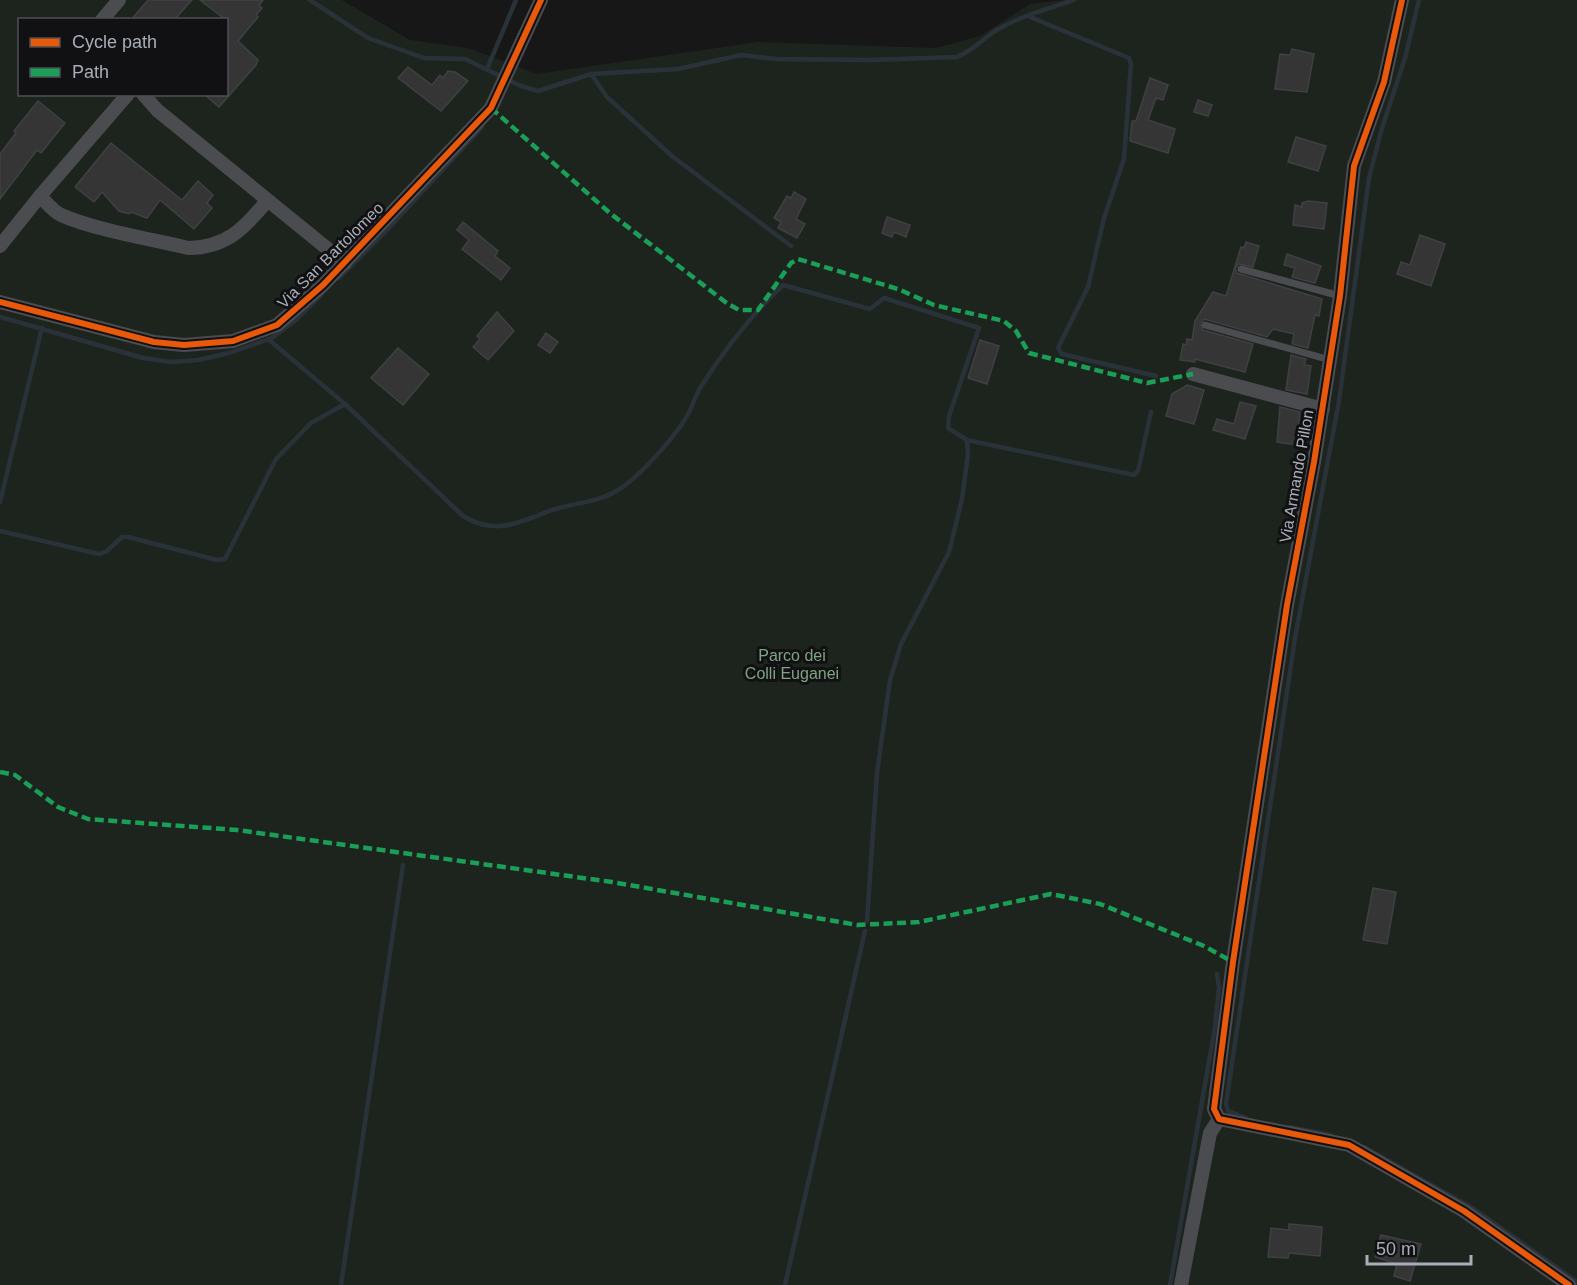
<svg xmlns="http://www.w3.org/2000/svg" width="1577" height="1285" font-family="Helvetica,sans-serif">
<rect width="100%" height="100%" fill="#171717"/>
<path fill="#1d241e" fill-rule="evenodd" d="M 0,0 L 342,0 L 410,40 L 468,48 L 537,74 L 758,42 L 936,48 L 980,36 L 1030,4 L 1064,0 L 1577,0 L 1577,1285 L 0,1285 ZM 20,20 L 226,20 L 226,94 L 20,94 Z"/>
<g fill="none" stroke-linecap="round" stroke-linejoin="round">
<g stroke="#2a3239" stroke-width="4.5">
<path d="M 310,0 L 368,38 L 424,58 L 465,59 L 521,86 L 538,91 L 591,74 L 678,69 L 741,55 L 776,59 L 870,60 L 957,57 C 972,51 982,40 995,31 C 1019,16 1049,9 1074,0"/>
<polyline points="1030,17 1129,58 1131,64 1124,159 1104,218 1088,287 1058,348 1062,354 1156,376"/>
<polyline points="487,69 516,0"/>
<polyline points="591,74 607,97 672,156 791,246"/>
<polyline points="339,278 386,231 482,127"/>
<polyline points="0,317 143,358 171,362 198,360 229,353 272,338 297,319 322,294"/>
<path d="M 268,339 L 345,404 L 463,516 C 494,535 517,524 549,511 C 571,503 598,503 618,490 C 638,478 671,441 684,421 C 691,411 694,399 700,388 C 723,352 752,314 783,285 L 870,309 L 884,298 L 979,328 L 949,416 L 948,428 L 967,440 L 1134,475 L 1138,471 L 1151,412"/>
<polyline points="0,502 42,328"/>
<polyline points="0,531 99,554 107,551 122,537 128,537 217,560 225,559 276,459 311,423 345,404"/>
<polyline points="867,921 877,773 890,680 901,644 949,552 962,499 968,454 967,440"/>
<polyline points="1246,1118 1228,1111 1226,1104 1295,638 1339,401 1369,178 1382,128 1405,58 1419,0"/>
<polyline points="1289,1127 1331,1135"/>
<polyline points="1364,1147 1474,1209 1577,1282"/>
<polyline points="341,1285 403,865"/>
<polyline points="785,1285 865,931"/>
<polyline points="1170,1285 1215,1027 1219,987 1217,974"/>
</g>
</g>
<g fill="#353536" stroke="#3f4043" stroke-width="1.5">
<polygon points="148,0 192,0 174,20 131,20"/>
<polygon points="200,0 263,0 259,5 262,8 256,15 258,17 238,41 258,60 256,65 219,107 204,94 226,94 226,20"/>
<polygon points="1292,49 1314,54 1307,92 1275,89 1280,54 1290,55"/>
<polygon points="408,67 432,85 440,75 443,78 448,71 455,72 468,81 441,111 398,78"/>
<polygon points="1150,78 1168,85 1163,100 1156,98 1148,120 1175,129 1168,153 1130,141 1132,121 1136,121"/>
<polygon points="1198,100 1212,105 1208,116 1194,112"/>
<polygon points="38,101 65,123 41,153 37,150 0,199 0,154 16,133 14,131"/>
<polygon points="1296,137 1326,146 1318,171 1288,162"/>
<polygon points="111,143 182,200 198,181 213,195 207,203 212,208 194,229 160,200 147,218 131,212 129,214 119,211 102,192 94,202 75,187"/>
<polygon points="794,192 806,199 796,219 805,224 797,238 778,228 781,222 774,218 787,196 791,198"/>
<polygon points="1308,201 1327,203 1324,229 1293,225 1295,205 1302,207 1302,203"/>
<polygon points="887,217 910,225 906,237 894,232 892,237 882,233"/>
<polygon points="463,222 498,251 495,256 510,268 501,280 462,249 469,240 457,230"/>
<polygon points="1420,235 1445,244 1431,286 1397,274 1401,262 1410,265"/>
<polygon points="1246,242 1259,246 1253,267 1239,264 1235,268 1237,273 1322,299 1319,316 1315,315 1308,348 1292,344 1294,334 1273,329 1267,337 1204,319 1200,324 1203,330 1253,344 1245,372 1195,359 1195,362 1180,360 1183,344 1186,345 1187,339 1192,340 1195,321 1213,292 1226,296 1241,247 1244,248"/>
<polygon points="1287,254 1321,266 1315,283 1292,277 1295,268 1284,265"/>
<polygon points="497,312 514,331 488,360 473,347 480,339 477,336"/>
<polygon points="546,333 558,342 550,353 538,345"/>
<polygon points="980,340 999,346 987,384 968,378"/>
<polygon points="398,348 429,374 403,405 371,378"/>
<polygon points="1291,355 1306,359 1304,365 1311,366 1307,394 1286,390"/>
<polygon points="1187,385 1204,390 1194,424 1166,416 1172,394"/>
<polygon points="1240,402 1256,406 1245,439 1213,430 1217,419 1234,424"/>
<polygon points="1280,407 1300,412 1296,445 1277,442"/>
<polygon points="1373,888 1396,892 1387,944 1363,940"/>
<polygon points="1289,1224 1322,1227 1320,1256 1289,1253 1288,1258 1268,1257 1271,1228 1289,1230"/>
<polygon points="1381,1235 1421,1244 1410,1281 1394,1276 1397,1264 1375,1257"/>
</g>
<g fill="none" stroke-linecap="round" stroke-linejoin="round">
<g stroke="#4b4c50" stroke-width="7">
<polyline points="1241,269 1340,296"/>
<polyline points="1205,325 1330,360"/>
</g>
<g stroke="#4b4c50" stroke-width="14">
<polyline points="102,20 119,0"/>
<path d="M 128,94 L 40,196 C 47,203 53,211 61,215 C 95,230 151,239 188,248 C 225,248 244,229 266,202"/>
<polyline points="143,94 157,110 345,263"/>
<polyline points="0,246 40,196"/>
<polyline points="0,302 154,342 184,345 233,341 277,325 323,285 491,108 541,0"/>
<polyline points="1193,374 1323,409"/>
<polyline points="1219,1119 1214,1109 1233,962 1287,605 1314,462 1340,296 1354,166 1384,82 1402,0"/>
<polyline points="1219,1119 1349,1145 1464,1211 1569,1285"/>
<polyline points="1181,1285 1210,1133 1219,1119"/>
</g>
<g stroke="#1a9f57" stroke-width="4.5" stroke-dasharray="9 4.5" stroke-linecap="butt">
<polyline points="491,108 611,214 728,304 739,310 758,310 791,263 798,259 898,289 934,305 1004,321 1016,331 1029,353 1147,383 1193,374"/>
<polyline points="0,772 15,775 58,807 88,819 237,830 612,882 857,925 919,922 1051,894 1100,904 1204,946 1233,962"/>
</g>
<g stroke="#111113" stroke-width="10">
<g id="cycleway">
<polyline points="1402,0 1384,82 1354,166 1340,296 1314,462 1287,605 1233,962 1214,1109 1219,1119 1349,1145 1464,1211 1569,1285"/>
<polyline points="0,302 154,342 184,345 233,341 277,325 323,285 491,108 541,0"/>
</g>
</g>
<use href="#cycleway" stroke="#e8590c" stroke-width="6"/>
</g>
<g text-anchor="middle" stroke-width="6" stroke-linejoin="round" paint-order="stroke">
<g font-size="16" fill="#a8adb8" stroke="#111113">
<text transform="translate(330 255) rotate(-45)" y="6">Via San Bartolomeo</text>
<text transform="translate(1296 476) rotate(-80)" y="6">Via Armando Pillon</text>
</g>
<g font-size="16" fill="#7fa381" stroke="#111113">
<text x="792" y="661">Parco dei<tspan x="792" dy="18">Colli Euganei</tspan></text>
</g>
</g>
<rect x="18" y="18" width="210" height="78" fill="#111113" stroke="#4d4f55" stroke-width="1.5"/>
<rect x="30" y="38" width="30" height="9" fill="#e8590c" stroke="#4d4f55" stroke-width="1.5"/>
<text x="72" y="48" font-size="18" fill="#a8adb8">Cycle path</text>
<rect x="30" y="68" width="30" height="9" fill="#1a9f57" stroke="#4d4f55" stroke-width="1.5"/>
<text x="72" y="78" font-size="18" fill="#a8adb8">Path</text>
<path d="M1367 1255v9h104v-9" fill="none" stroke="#a8adb8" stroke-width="3"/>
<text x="1376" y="1255" font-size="18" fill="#a8adb8" stroke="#111113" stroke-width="4.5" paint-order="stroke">50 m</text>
</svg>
